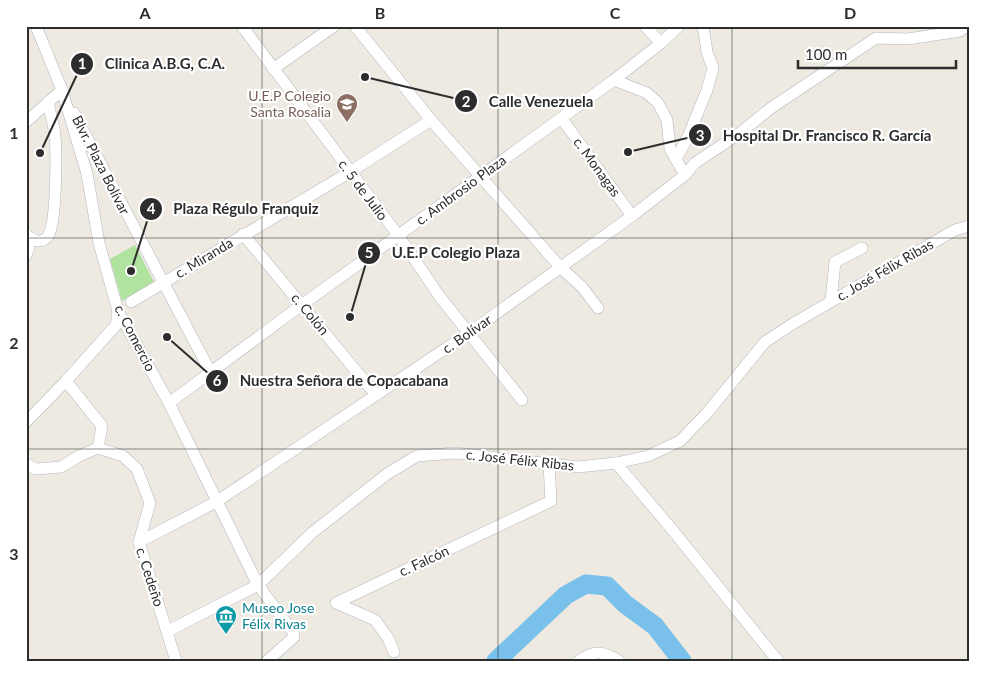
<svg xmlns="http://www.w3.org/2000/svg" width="995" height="687" font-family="Lato,sans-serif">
<rect width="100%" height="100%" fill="#eeeae1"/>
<polygon fill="#b0e2a0" points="135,245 154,282 122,301 110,259"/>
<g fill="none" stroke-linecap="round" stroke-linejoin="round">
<polyline stroke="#79c1eb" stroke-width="19" points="496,661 566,595 586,584 607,586 625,604 655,626 682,661"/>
<g stroke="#b4b5c0" stroke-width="12">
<g id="minor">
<polyline points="36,26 62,90 87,174 99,243 118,311 169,403 258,585 293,632 294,637 267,661"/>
<polyline points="242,26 398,235 440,297 522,400"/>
<polyline points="355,26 431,120 560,267 582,287 598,308"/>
<polyline points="645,26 661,43"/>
<polyline points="273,69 334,26"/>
<polyline points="614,80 647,93 658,103 667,120 670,149 685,175"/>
<polyline points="74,113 211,373"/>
<polyline points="562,119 632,216"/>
<polyline points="26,122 62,90 64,94"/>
<polyline points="676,159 688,137 707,90 713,68 707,52 703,26"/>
<polyline points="26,234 29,247 26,255"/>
<polyline points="243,234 376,395"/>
<path d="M 28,236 C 34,241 42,244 48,236 C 57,223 57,146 54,129 C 52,120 50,111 48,102"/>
<polyline points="831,301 835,262 862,248"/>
<polyline points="131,302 350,172 431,120"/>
<polyline points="169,403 303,304 614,80 661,43 679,26"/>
<polyline points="26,422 66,381"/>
<polyline points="98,448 102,426 66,381 116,325 118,311"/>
<polyline points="616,463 670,527 778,661"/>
<polyline points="26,464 36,469 61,467 79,456 98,448 123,456 137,469 150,503 139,542 176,661"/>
<polyline points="139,542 216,502 469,333 632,216 685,175 695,163 740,133 771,108 876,38 908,39 960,31 967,26"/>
<polyline points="168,631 258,585 313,532 387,474 417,456 455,453 578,467 616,463 648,456 680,441 707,413 765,342 794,323 955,230 969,226"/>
<polyline points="394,652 388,638 375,620 336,603 551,501 549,464"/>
<path d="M 579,661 C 594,650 604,651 619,661"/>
</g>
</g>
<use href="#minor" stroke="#fff" stroke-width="11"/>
</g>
<path fill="none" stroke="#2d2d2d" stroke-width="1" stroke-opacity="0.55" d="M 262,26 L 262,661M 498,26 L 498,661M 732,26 L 732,661M 26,238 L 969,238M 26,449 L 969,449"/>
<defs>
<g id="school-pin" transform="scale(1.125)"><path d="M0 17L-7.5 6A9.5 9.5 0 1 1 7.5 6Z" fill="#8d6e63" stroke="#fff"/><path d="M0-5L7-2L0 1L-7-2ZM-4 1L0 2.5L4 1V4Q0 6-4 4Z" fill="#fff"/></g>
<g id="museum-pin" transform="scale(1.125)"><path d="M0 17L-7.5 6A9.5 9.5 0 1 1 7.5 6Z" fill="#0f9aa8" stroke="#fff"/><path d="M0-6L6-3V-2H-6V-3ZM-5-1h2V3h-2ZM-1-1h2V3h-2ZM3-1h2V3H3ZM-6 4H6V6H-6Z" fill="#fff"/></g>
</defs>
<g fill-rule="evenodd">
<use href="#school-pin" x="347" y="104"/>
<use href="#museum-pin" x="226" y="616"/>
</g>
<g text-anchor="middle" stroke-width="4.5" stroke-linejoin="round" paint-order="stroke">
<g font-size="14" fill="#785e54" stroke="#fff" text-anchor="end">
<text x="331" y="101">U.E.P Colegio<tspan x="331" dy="16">Santa Rosalia</tspan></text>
</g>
<g font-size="14" fill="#2d2d2d" stroke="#fff">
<text transform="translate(101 165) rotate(63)" y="5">Blvr. Plaza Bolívar</text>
<text transform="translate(597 167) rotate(54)" y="5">c. Monagas</text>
<text transform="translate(363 190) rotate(53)" y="5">c. 5 de Julio</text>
<text transform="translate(461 190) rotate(-36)" y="5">c. Ambrosio Plaza</text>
<text transform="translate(204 258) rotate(-31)" y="5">c. Miranda</text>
<text transform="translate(885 270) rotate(-30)" y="5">c. José Félix Ribas</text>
<text transform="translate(310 314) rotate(50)" y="5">c. Colón</text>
<text transform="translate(467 334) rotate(-35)" y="5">c. Bolívar</text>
<text transform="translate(135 338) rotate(63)" y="5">c. Comercio</text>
<text transform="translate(520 460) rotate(6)" y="5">c. José Félix Ribas</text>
<text transform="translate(424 561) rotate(-25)" y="5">c. Falcón</text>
<text transform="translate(150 577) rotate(72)" y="5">c. Cedeño</text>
</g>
<g font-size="14" fill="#0d838f" stroke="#fff" text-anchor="start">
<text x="242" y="613">Museo Jose<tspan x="242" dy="16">Félix Rivas</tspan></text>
</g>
</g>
<path fill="none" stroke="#2d2d2d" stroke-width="2" d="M40 153L82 64M365 77L466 101M628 152L700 135M131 271L151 209M350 317L369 253M167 337L217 381"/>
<g fill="#2d2d2d" stroke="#fff" stroke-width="2">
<circle cx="40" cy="153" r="5"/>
<circle cx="365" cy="77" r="5"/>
<circle cx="628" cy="152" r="5"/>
<circle cx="131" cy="271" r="5"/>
<circle cx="350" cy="317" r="5"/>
<circle cx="167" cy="337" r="5"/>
<circle cx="82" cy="64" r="12"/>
<circle cx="466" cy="101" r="12"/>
<circle cx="700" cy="135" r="12"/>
<circle cx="151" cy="209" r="12"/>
<circle cx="369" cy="253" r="12"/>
<circle cx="217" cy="381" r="12"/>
</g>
<g font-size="15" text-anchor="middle" font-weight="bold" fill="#fff">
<text x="82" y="69">1</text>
<text x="466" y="107">2</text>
<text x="700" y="141">3</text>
<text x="151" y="214">4</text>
<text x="369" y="258">5</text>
<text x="217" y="386">6</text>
</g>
<g font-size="15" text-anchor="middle" font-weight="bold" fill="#2d2d2d" stroke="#fff" stroke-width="4.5" stroke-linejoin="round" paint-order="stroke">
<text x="165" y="69">Clinica A.B.G, C.A.</text>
<text x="541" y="107">Calle Venezuela</text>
<text x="827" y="141">Hospital Dr. Francisco R. García</text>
<text x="246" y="214">Plaza Régulo Franquiz</text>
<text x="456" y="258">U.E.P Colegio Plaza</text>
<text x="344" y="386">Nuestra Señora de Copacabana</text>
</g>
<rect width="995" height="687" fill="none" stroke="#ffffff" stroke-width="55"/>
<path d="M798 60v8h158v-8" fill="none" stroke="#2d2d2d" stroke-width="2.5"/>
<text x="805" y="60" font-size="15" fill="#2d2d2d" stroke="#ffffff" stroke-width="4" paint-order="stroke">100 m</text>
<rect x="28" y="28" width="940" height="632" fill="none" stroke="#2d2d2d" stroke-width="2"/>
<g font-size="16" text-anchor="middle" font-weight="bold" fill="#2d2d2d">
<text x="145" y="19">A</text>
<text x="380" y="19">B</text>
<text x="615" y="19">C</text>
<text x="850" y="19">D</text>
<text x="14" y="139">1</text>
<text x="14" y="349">2</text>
<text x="14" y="560">3</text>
</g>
</svg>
